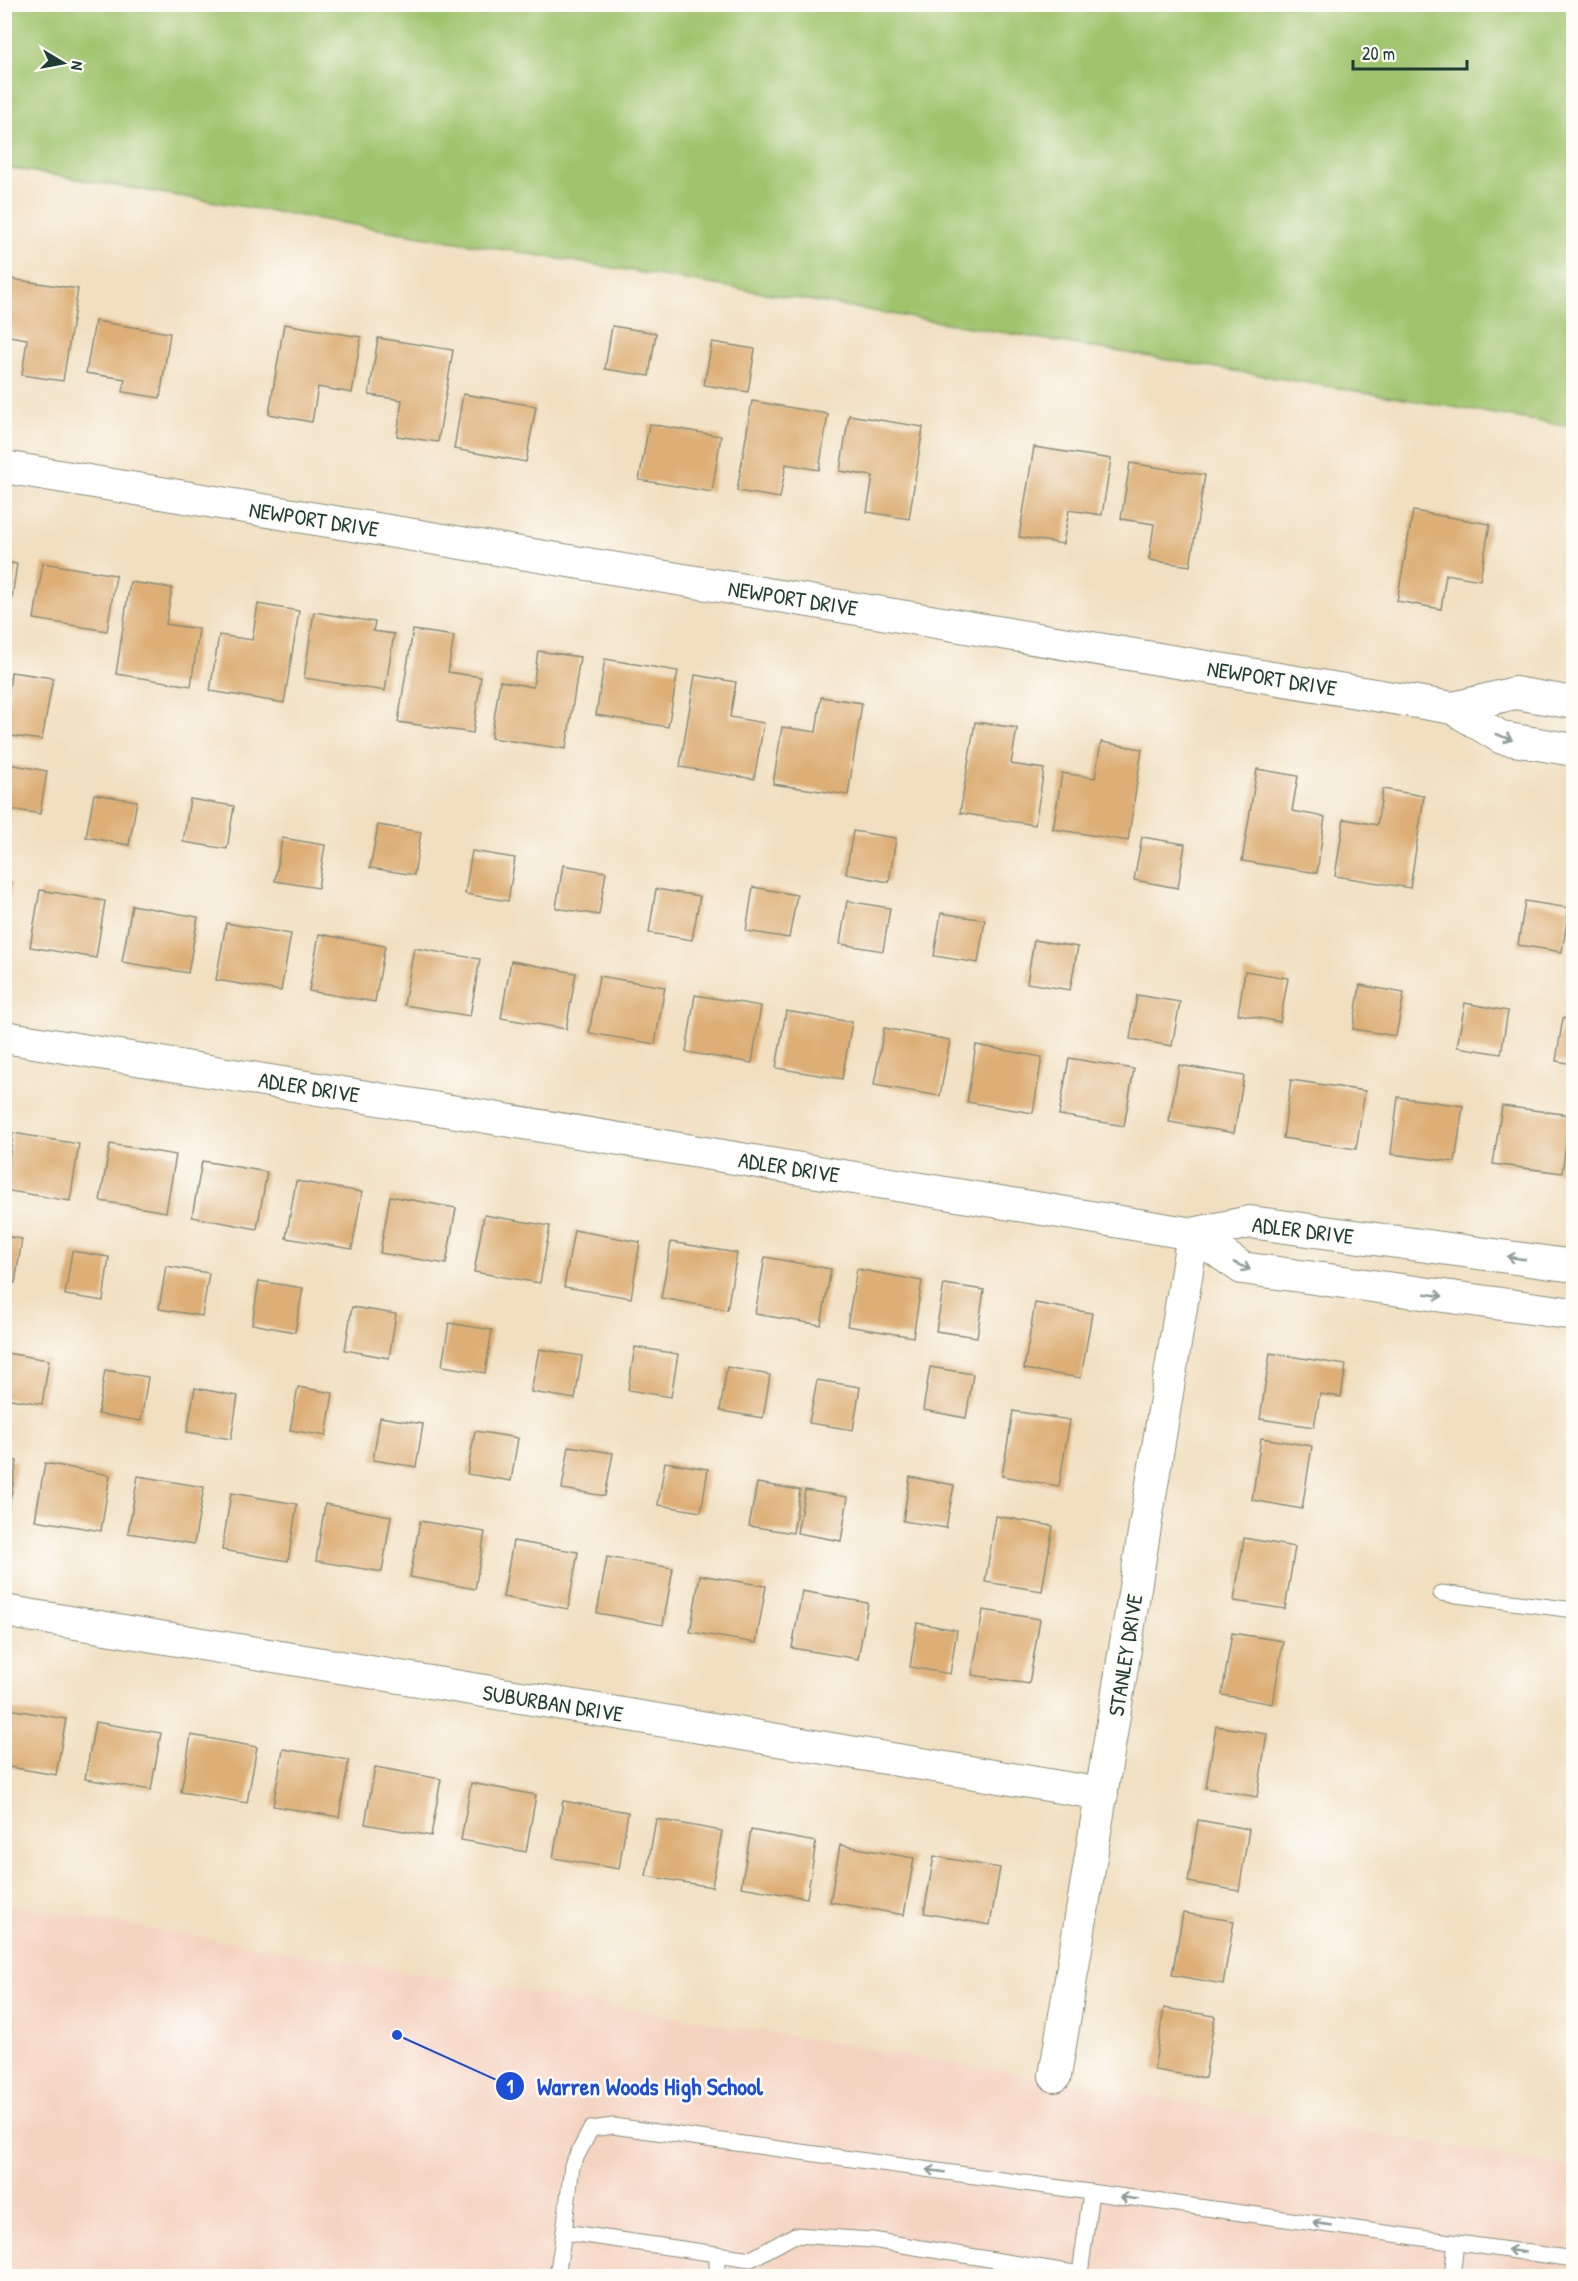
<svg xmlns="http://www.w3.org/2000/svg" width="1578" height="2281" font-family="'Patrick Hand',sans-serif">
<rect width="100%" height="100%" fill="#fdfcf7"/>
<filter id="ink" filterUnits="userSpaceOnUse"><feTurbulence type="fractalNoise" baseFrequency=".0167" numOctaves="2"/><feDisplacementMap in="SourceGraphic" scale="12" xChannelSelector="R" yChannelSelector="G"/><feConvolveMatrix kernelMatrix="1 2 1 2 8 2 1 2 1" color-interpolation-filters="sRGB"/></filter>
<filter id="wash" filterUnits="userSpaceOnUse"><feTurbulence type="fractalNoise" baseFrequency=".008" numOctaves="4" result="noise"/><feDisplacementMap in="SourceGraphic" scale="24" xChannelSelector="R" yChannelSelector="G"/><feGaussianBlur stdDeviation="1.35" result="paint"/><feColorMatrix in="noise" values="0 0 0 0 0 0 0 0 0 0 0 0 0 0 0 0 0 1.4 0 .05"/><feComposite in="paint" operator="in"/></filter>
<g filter="url(#wash)">
<rect width="100%" height="100%" fill="#f1dfc0"/>
<polygon fill="#f5d3c1" points="4,1904 1573,2167 1565,2276 5,2276"/>
<polygon fill="#a0c46d" stroke="#608050" stroke-width="1.5" points="4,5 1573,5 1573,427 5,167"/>
<g id="blocks">
<g fill="#ddae74">
<polygon points="4,278 78,289 63,381 22,375 27,339 4,335"/>
<polygon points="95,321 170,333 160,398 123,392 125,379 86,373"/>
<polygon points="284,324 361,337 352,393 318,387 312,422 269,414"/>
<polygon points="612,326 656,333 649,376 605,369"/>
<polygon points="378,338 453,350 438,442 397,436 402,400 369,395"/>
<polygon points="712,342 755,349 748,392 704,385"/>
<polygon points="463,394 536,406 526,462 454,449"/>
<polygon points="752,401 828,414 819,470 786,464 780,498 737,491"/>
<polygon points="849,415 923,427 909,519 867,512 873,476 840,471"/>
<polygon points="649,424 721,436 712,492 639,480"/>
<polygon points="1034,447 1111,459 1102,515 1069,510 1063,544 1019,537"/>
<polygon points="1130,463 1205,475 1190,566 1149,560 1154,524 1121,519"/>
<polygon points="1413,511 1490,524 1480,580 1446,574 1441,609 1397,601"/>
<polygon points="4,562 17,564 6,637 4,637"/>
<polygon points="43,563 116,575 107,631 34,619"/>
<polygon points="130,582 172,588 166,624 199,629 191,686 116,674"/>
<polygon points="258,604 299,611 284,703 210,691 219,635 252,640"/>
<polygon points="314,612 375,622 373,631 394,634 385,691 304,678"/>
<polygon points="413,630 454,636 448,672 481,677 473,733 398,722"/>
<polygon points="538,651 580,657 566,749 491,738 500,681 533,687"/>
<polygon points="605,659 678,671 668,727 596,715"/>
<polygon points="11,672 53,678 42,740 4,735"/>
<polygon points="695,675 736,682 730,717 764,723 754,779 680,767"/>
<polygon points="821,697 862,703 848,795 773,784 782,727 816,732"/>
<polygon points="975,722 1017,728 1011,764 1044,769 1035,825 960,813"/>
<polygon points="1101,742 1142,749 1128,841 1053,829 1062,773 1095,778"/>
<polygon points="4,763 47,771 40,814 4,808"/>
<polygon points="1257,769 1298,776 1292,811 1325,817 1317,873 1242,861"/>
<polygon points="1383,789 1424,796 1410,888 1335,876 1344,819 1377,825"/>
<polygon points="94,794 137,801 129,845 86,837"/>
<polygon points="190,799 234,806 227,849 183,842"/>
<polygon points="378,825 421,832 414,875 370,868"/>
<polygon points="853,831 896,838 889,882 846,874"/>
<polygon points="1142,837 1185,844 1178,888 1134,880"/>
<polygon points="282,838 325,845 318,888 275,881"/>
<polygon points="472,851 515,858 508,901 465,894"/>
<polygon points="563,865 606,872 599,915 556,908"/>
<polygon points="4,881 11,883 6,915 4,915"/>
<polygon points="753,887 797,895 789,938 746,931"/>
<polygon points="656,889 700,896 692,940 649,933"/>
<polygon points="40,890 105,901 96,958 30,947"/>
<polygon points="847,901 890,908 883,951 840,944"/>
<polygon points="1525,901 1569,908 1562,952 1518,945"/>
<polygon points="132,905 198,917 188,973 122,962"/>
<polygon points="941,913 985,920 978,963 934,956"/>
<polygon points="226,923 291,934 281,991 216,980"/>
<polygon points="319,934 385,946 375,1002 309,991"/>
<polygon points="1034,940 1078,947 1070,990 1027,983"/>
<polygon points="414,948 480,959 470,1016 404,1005"/>
<polygon points="511,961 576,973 566,1029 501,1018"/>
<polygon points="1245,971 1288,978 1280,1022 1238,1014"/>
<polygon points="599,976 665,987 655,1044 589,1033"/>
<polygon points="1360,985 1404,993 1396,1036 1353,1029"/>
<polygon points="695,995 761,1006 752,1063 686,1052"/>
<polygon points="1137,995 1180,1002 1172,1046 1130,1039"/>
<polygon points="1465,1003 1508,1011 1501,1054 1457,1047"/>
<polygon points="786,1011 852,1022 842,1079 776,1068"/>
<polygon points="1563,1018 1574,1020 1574,1064 1556,1061"/>
<polygon points="884,1028 950,1040 940,1096 874,1085"/>
<polygon points="976,1045 1042,1057 1033,1113 967,1102"/>
<polygon points="1069,1058 1134,1069 1124,1126 1059,1115"/>
<polygon points="1179,1065 1244,1076 1234,1133 1169,1122"/>
<polygon points="1291,1080 1365,1091 1356,1149 1283,1138"/>
<polygon points="1398,1097 1463,1106 1455,1162 1391,1154"/>
<polygon points="1502,1106 1570,1115 1562,1173 1493,1164"/>
<polygon points="13,1133 79,1144 70,1201 4,1190"/>
<polygon points="110,1144 176,1155 166,1212 100,1201"/>
<polygon points="202,1161 267,1172 257,1229 192,1217"/>
<polygon points="296,1181 362,1192 352,1249 286,1238"/>
<polygon points="390,1196 456,1208 446,1264 380,1253"/>
<polygon points="484,1215 550,1226 540,1283 474,1272"/>
<polygon points="574,1230 640,1242 631,1298 564,1287"/>
<polygon points="5,1236 22,1239 15,1283 5,1281"/>
<polygon points="671,1242 737,1253 727,1310 661,1298"/>
<polygon points="72,1251 109,1257 103,1301 65,1295"/>
<polygon points="765,1257 831,1269 821,1325 755,1314"/>
<polygon points="166,1266 209,1273 202,1316 159,1309"/>
<polygon points="857,1269 922,1281 913,1337 847,1326"/>
<polygon points="259,1281 303,1288 295,1332 252,1324"/>
<polygon points="944,1284 984,1290 977,1337 936,1331"/>
<polygon points="1035,1303 1092,1313 1081,1378 1024,1369"/>
<polygon points="352,1307 396,1314 389,1358 345,1350"/>
<polygon points="449,1323 492,1330 485,1373 442,1366"/>
<polygon points="635,1347 678,1354 671,1397 628,1390"/>
<polygon points="539,1349 582,1356 575,1399 531,1392"/>
<polygon points="6,1353 49,1360 42,1404 4,1398"/>
<polygon points="1270,1353 1346,1365 1341,1397 1320,1394 1314,1427 1260,1419"/>
<polygon points="727,1367 770,1375 763,1418 720,1411"/>
<polygon points="930,1367 973,1374 966,1418 923,1410"/>
<polygon points="105,1370 148,1377 141,1421 98,1414"/>
<polygon points="817,1380 860,1387 853,1430 809,1423"/>
<polygon points="298,1387 333,1393 326,1436 290,1430"/>
<polygon points="195,1388 238,1396 231,1439 187,1432"/>
<polygon points="1013,1411 1070,1420 1059,1486 1002,1476"/>
<polygon points="380,1417 423,1424 416,1467 373,1460"/>
<polygon points="475,1431 518,1438 511,1481 467,1474"/>
<polygon points="1261,1438 1312,1446 1302,1509 1252,1500"/>
<polygon points="569,1446 613,1453 605,1496 562,1489"/>
<polygon points="4,1459 17,1461 7,1518 4,1518"/>
<polygon points="665,1462 708,1469 701,1512 658,1505"/>
<polygon points="45,1463 110,1475 101,1531 35,1520"/>
<polygon points="138,1476 204,1487 194,1544 128,1533"/>
<polygon points="910,1477 954,1485 946,1528 903,1521"/>
<polygon points="757,1483 800,1490 793,1533 749,1526"/>
<polygon points="805,1490 848,1497 841,1541 797,1533"/>
<polygon points="231,1493 297,1504 288,1561 222,1550"/>
<polygon points="325,1504 391,1516 382,1572 316,1561"/>
<polygon points="996,1516 1053,1526 1042,1591 985,1582"/>
<polygon points="420,1521 485,1532 475,1589 410,1577"/>
<polygon points="1244,1538 1295,1547 1285,1609 1234,1601"/>
<polygon points="513,1541 578,1552 568,1609 503,1597"/>
<polygon points="607,1557 673,1568 663,1625 597,1613"/>
<polygon points="700,1575 766,1586 756,1643 690,1632"/>
<polygon points="802,1591 868,1603 858,1659 792,1648"/>
<polygon points="983,1610 1040,1619 1029,1684 972,1675"/>
<polygon points="917,1623 957,1630 950,1674 910,1667"/>
<polygon points="1232,1633 1283,1641 1273,1704 1222,1695"/>
<polygon points="4,1708 66,1719 56,1775 4,1766"/>
<polygon points="95,1722 161,1733 151,1790 85,1779"/>
<polygon points="1216,1726 1267,1734 1257,1797 1206,1788"/>
<polygon points="191,1735 257,1747 247,1803 181,1792"/>
<polygon points="283,1749 349,1760 339,1817 273,1806"/>
<polygon points="375,1767 441,1779 431,1836 365,1824"/>
<polygon points="471,1783 536,1795 526,1852 461,1840"/>
<polygon points="563,1801 628,1812 619,1869 553,1858"/>
<polygon points="656,1819 722,1831 712,1887 646,1876"/>
<polygon points="1198,1820 1249,1829 1239,1891 1188,1882"/>
<polygon points="751,1830 816,1842 807,1898 741,1887"/>
<polygon points="840,1845 914,1858 904,1915 830,1902"/>
<polygon points="934,1856 1000,1868 990,1925 924,1913"/>
<polygon points="1183,1913 1234,1921 1223,1984 1172,1975"/>
<polygon points="1164,2008 1215,2016 1205,2078 1154,2070"/>
</g>
</g>
</g>
<g filter="url(#ink)">
<use href="#blocks" fill-opacity="0" stroke="#888e7a" stroke-width="1.5"/>
<g fill="none" stroke-linecap="round" stroke-linejoin="round">
<g stroke="#888e7a" stroke-width="17">
<g id="lane">
<polyline points="1441,1593 1574,1610"/>
<polyline points="717,2254 717,2276"/>
<polyline points="1080,2274 1091,2192"/>
<polyline points="557,2276 564,2232"/>
<polyline points="1082,2276 1080,2274 872,2240 795,2235 751,2259 564,2232 572,2165 591,2129 613,2126 1574,2259"/>
<polyline points="1452,2276 1456,2243"/>
</g>
</g>
<g stroke="#888e7a" stroke-width="34">
<g id="street">
<polyline points="4,467 1453,708 1502,738 1574,750"/>
<polyline points="1453,708 1515,693 1574,703"/>
<polyline points="4,1037 1193,1234 1250,1222 1574,1266"/>
<polyline points="1193,1234 1242,1268 1574,1314"/>
<polyline points="4,1611 1102,1794"/>
<polyline points="1055,2076 1193,1234"/>
</g>
</g>
<use href="#lane" stroke="#fff" stroke-width="15"/>
<use href="#street" stroke="#fff" stroke-width="32"/>
</g>
<defs><path id="oneway-shaft" d="M-6 0H5M1.5-3L5.5 0L1.5 3" fill="none" stroke-width="1.6" stroke-linecap="round" stroke-linejoin="round" transform="scale(1.5)"/></defs>
<g stroke="#8f9e9a">
<use href="#oneway-shaft" transform="translate(1504 737) rotate(19)"/>
<use href="#oneway-shaft" transform="translate(1516 1258) rotate(-172)"/>
<use href="#oneway-shaft" transform="translate(1242 1266) rotate(24)"/>
<use href="#oneway-shaft" transform="translate(1434 1295) rotate(8)"/>
<use href="#oneway-shaft" transform="translate(936 2171) rotate(-172)"/>
<use href="#oneway-shaft" transform="translate(1129 2198) rotate(-172)"/>
<use href="#oneway-shaft" transform="translate(1322 2224) rotate(-172)"/>
<use href="#oneway-shaft" transform="translate(1516 2251) rotate(-172)"/>
</g>
</g>
<g text-anchor="middle" stroke-width="5" stroke-linejoin="round" paint-order="stroke">
<g font-size="22" fill="#1f3d34" stroke="#fdfcf7">
<text transform="translate(314 519) rotate(9)" y="8">NEWPORT DRIVE</text>
<text transform="translate(793 598) rotate(9)" y="8">NEWPORT DRIVE</text>
<text transform="translate(1272 678) rotate(9)" y="8">NEWPORT DRIVE</text>
<text transform="translate(309 1087) rotate(9)" y="8">ADLER DRIVE</text>
<text transform="translate(789 1167) rotate(9)" y="8">ADLER DRIVE</text>
<text transform="translate(1303 1230) rotate(7)" y="8">ADLER DRIVE</text>
<text transform="translate(1125 1655) rotate(-81)" y="8">STANLEY DRIVE</text>
<text transform="translate(553 1703) rotate(9)" y="8">SUBURBAN DRIVE</text>
</g>
</g>
<path fill="none" stroke="#1d4ed8" stroke-width="2" d="M397 2035L510 2086"/>
<g fill="#1d4ed8" stroke="#fdfcf7" stroke-width="2">
<circle cx="397" cy="2035" r="6"/>
<circle cx="510" cy="2086" r="15"/>
</g>
<g font-size="18" text-anchor="middle" font-weight="bold" fill="#fff">
<text x="510" y="2093">1</text>
</g>
<g font-size="24" text-anchor="middle" font-weight="bold" fill="#1d4ed8" stroke="#fdfcf7" stroke-width="5" stroke-linejoin="round" paint-order="stroke">
<text x="650" y="2095">Warren Woods High School</text>
</g>
<rect width="1578" height="2281" fill="none" stroke="#fdfcf7" stroke-width="24"/>
<g transform="translate(63 63) rotate(100)" stroke="#fdfcf7" stroke-width="4.5" paint-order="stroke">
<path d="M0-4.5L10 22L0 15L-10 22Z" fill="#1f3d34"/>
<text y="-9" font-size="16" font-weight="bold" text-anchor="middle" fill="#1f3d34">N</text>
</g>
<path d="M1353 60v9h114v-9" fill="none" stroke="#1f3d34" stroke-width="3"/>
<text x="1362" y="60" font-size="18" fill="#1f3d34" stroke="#fdfcf7" stroke-width="4.5" paint-order="stroke">20 m</text>
</svg>
